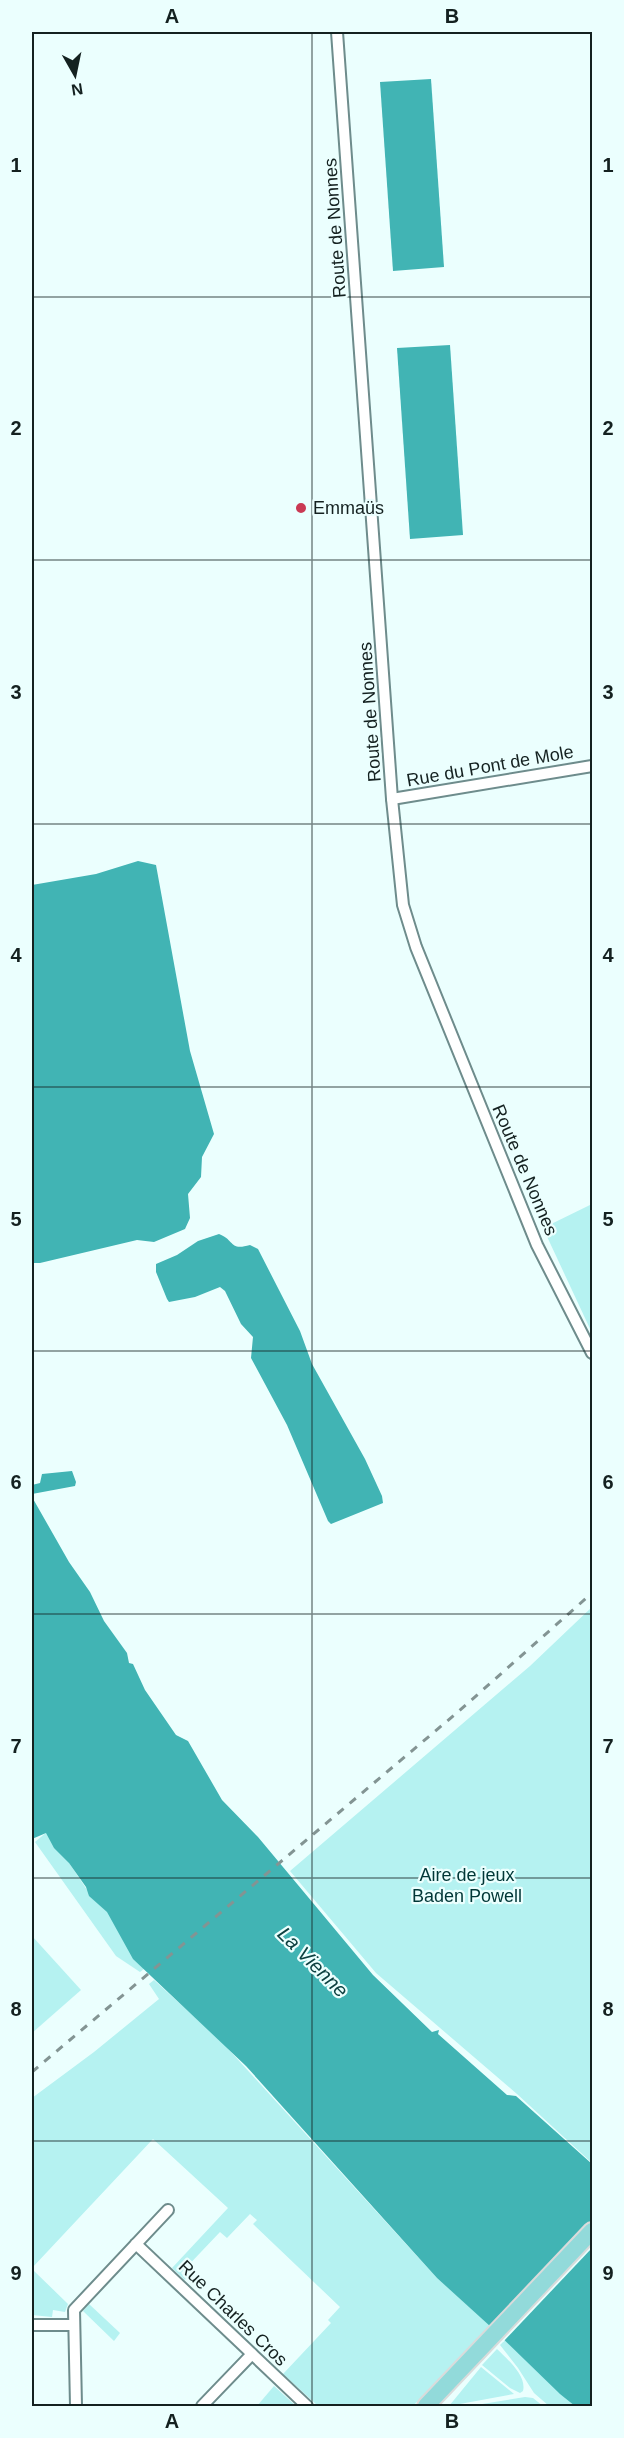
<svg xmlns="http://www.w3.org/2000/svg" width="624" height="2438" font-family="Arial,sans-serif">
<rect width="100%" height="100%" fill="#ebfffe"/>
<g fill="#b5f2f1">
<polygon points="592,1204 592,1333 543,1228"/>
<polygon points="592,1607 592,2163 517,2094 376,1973 290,1871 530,1666"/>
<polygon points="48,1831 93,1899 107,1908 145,1968 140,1972 116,1956 35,1842"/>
<polygon points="32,1936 81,1990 32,2033"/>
<polygon points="154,1980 221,2041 437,2278 491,2326 413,2406 318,2406 283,2374 331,2323 328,2320 340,2307 253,2224 257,2220 250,2214 227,2238 220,2232 181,2273 186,2278 185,2280 172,2268 228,2208 153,2139 32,2268 32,2098 94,2052 159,1999 149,1984"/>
<polygon points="32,2269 68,2304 65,2312 53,2310 52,2317 32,2315"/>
<polygon points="89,2304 120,2333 114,2341 83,2311"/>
<polygon points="505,2340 575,2406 549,2406 534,2393 518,2368 500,2345"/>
<path d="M 497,2349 C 507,2359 527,2376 523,2391 L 520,2393 L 510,2388 L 482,2365 Z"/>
<polygon points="481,2367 514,2394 449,2406"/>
<polygon points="274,2386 296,2406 257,2406"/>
<polygon points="525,2397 533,2398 543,2406 470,2406"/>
</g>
<g fill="#41b4b4">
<polygon points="431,79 444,267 393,271 380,82"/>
<polygon points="450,345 463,535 410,539 397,348"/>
<polygon points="138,861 156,865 190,1051 214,1134 202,1157 201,1177 188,1194 190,1218 185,1229 154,1242 137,1240 40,1263 32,1263 32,885 96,874"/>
<path d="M 219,1234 C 235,1240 229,1251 250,1245 L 258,1249 L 300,1331 L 312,1364 L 365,1459 L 382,1496 L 383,1503 L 331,1524 L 328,1521 L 287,1425 L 251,1358 L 253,1337 L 241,1324 L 225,1291 L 220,1287 L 195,1297 L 169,1302 L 167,1299 L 156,1272 L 156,1264 L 177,1255 L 198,1241 Z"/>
<polygon points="72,1471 76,1482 75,1486 32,1494 32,1485 40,1483 42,1474"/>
<polygon points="32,1497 69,1562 90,1592 104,1621 127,1653 129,1663 133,1664 145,1690 176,1735 188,1741 222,1800 258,1837 373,1975 432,2032 439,2030 438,2034 507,2095 516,2096 592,2164 592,2406 575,2406 560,2394 491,2327 437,2278 246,2066 133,1959 107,1912 89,1896 86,1887 69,1863 54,1848 46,1833 32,1839"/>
</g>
<polygon fill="#ebfffe" points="592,2221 592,2248 503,2342 489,2329"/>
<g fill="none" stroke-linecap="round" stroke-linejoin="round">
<g stroke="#6e8c8c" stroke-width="14">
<g id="street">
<polyline points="337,32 392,799 403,905 416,947 537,1245 592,1353"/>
<polyline points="392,799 592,766"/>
<polyline points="136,2244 307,2406"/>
<polyline points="32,2325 74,2325"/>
<polyline points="76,2406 74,2310 168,2210"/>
<polyline points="202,2406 252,2354"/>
</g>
</g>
<g stroke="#d9dbdb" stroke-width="20">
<polyline id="primary" points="426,2406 592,2231"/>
</g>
<use href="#street" stroke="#fff" stroke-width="10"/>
<use href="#primary" stroke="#92dada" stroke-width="16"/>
<polyline stroke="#839493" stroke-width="3" stroke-dasharray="8 8" stroke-linecap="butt" points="32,2072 459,1711 592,1593"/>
</g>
<path fill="none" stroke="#142120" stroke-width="1.5" stroke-opacity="0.55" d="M 312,32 L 312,2406M 32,297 L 592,297M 32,560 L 592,560M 32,824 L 592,824M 32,1087 L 592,1087M 32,1351 L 592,1351M 32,1614 L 592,1614M 32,1878 L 592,1878M 32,2141 L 592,2141"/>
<circle fill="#ca3a54" stroke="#ebfffe" stroke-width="2" cx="301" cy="508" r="6"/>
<g text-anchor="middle" stroke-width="4.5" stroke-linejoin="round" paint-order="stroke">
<g font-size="18" fill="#142120" stroke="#ebfffe">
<text transform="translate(335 228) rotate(-94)" y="6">Route de Nonnes</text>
<text transform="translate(370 712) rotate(-94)" y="6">Route de Nonnes</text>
<text transform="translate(490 766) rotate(-10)" y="6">Rue du Pont de Mole</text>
<text transform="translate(525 1170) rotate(67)" y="6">Route de Nonnes</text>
<text transform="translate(233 2313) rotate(44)" y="6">Rue Charles Cros</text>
</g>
<g font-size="18" fill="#142120" stroke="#ebfffe" text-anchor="start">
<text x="313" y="514">Emmaüs</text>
</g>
<g font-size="18" fill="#003737" stroke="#ebfffe">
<text x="467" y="1881">Aire de jeux<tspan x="467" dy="21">Baden Powell</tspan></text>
</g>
<g font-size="20" font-style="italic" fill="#0d4141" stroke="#ebfffe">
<text transform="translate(313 1962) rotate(45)" y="7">La Vienne</text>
</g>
</g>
<rect width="624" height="2438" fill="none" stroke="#ebfffe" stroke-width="66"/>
<g transform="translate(75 75) rotate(171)" stroke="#ebfffe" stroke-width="4.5" paint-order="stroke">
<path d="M0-4.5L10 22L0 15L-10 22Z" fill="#142120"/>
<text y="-9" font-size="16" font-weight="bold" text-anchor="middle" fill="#142120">N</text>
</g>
<rect x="33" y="33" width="558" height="2372" fill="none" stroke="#142120" stroke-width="2"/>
<g font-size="20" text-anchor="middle" font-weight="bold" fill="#142120">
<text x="172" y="23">A</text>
<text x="452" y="23">B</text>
<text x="16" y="172">1</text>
<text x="608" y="172">1</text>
<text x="16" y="435">2</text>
<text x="608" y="435">2</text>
<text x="16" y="699">3</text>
<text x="608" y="699">3</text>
<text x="16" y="962">4</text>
<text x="608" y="962">4</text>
<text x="16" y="1226">5</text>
<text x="608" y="1226">5</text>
<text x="16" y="1489">6</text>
<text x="608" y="1489">6</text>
<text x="16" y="1753">7</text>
<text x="608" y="1753">7</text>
<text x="16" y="2016">8</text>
<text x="608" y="2016">8</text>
<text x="16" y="2280">9</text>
<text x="608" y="2280">9</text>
<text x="172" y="2428">A</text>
<text x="452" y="2428">B</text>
</g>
</svg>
